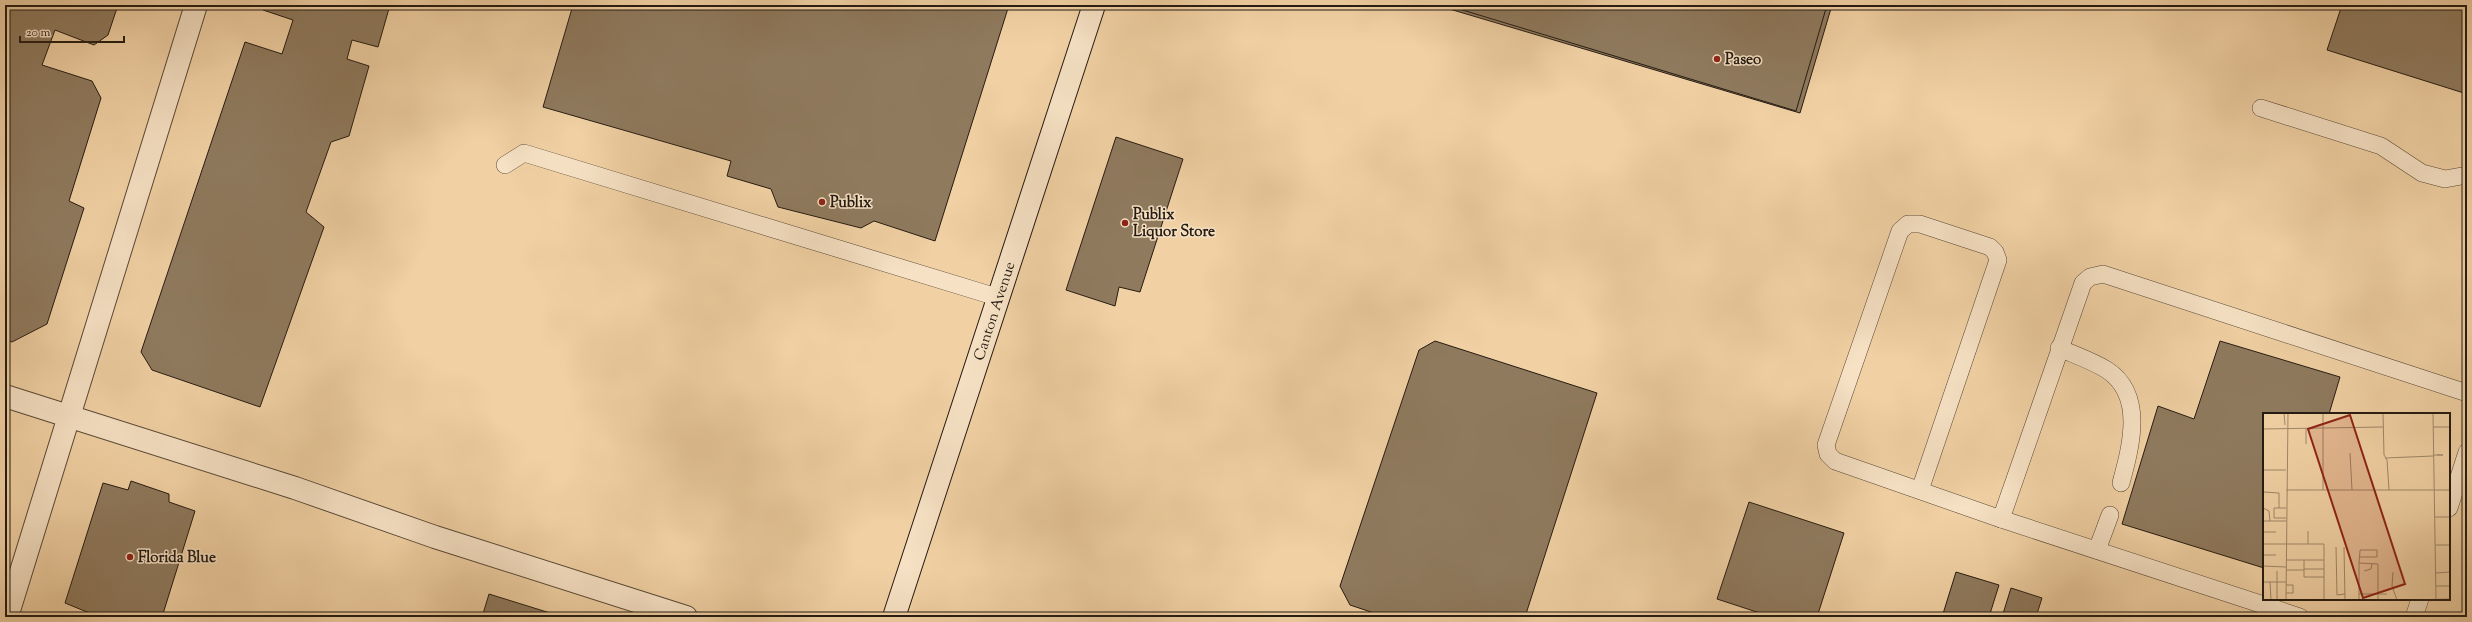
<svg xmlns="http://www.w3.org/2000/svg" width="2472" height="622" font-family="'Sorts Mill Goudy',serif">
<rect width="100%" height="100%" fill="#f1d1a4"/>
<filter id="stains"><feTurbulence type="fractalNoise" baseFrequency=".005" numOctaves="4"/><feColorMatrix values="0 0 0 0 .2 0 0 0 0 .09 0 0 0 0 .02 0 0 0 .5 -.17"/></filter>
<radialGradient id="worn" r=".72"><stop offset=".6" stop-color="#630" stop-opacity="0"/><stop offset="1" stop-color="#630" stop-opacity=".3"/></radialGradient>
<g fill="#8f7a5e" stroke="#251b12">
<polygon points="5,5 118,5 108,35 94,45 55,30 42,65 92,81 101,98 69,201 84,208 47,324 12,342 5,340"/>
<polygon points="261,5 390,5 378,47 352,40 347,59 369,66 349,136 331,142 306,212 324,227 260,407 152,370 141,352 245,42 282,54 293,20 263,10"/>
<polygon points="573,5 1009,5 935,241 874,221 861,228 778,207 771,189 727,176 731,161 543,107"/>
<polygon points="1436,5 1832,5 1800,113"/>
<polygon points="1446,5 1827,5 1796,111"/>
<polygon points="2342,5 2467,5 2467,94 2327,50"/>
<polygon points="1116,137 1183,159 1140,292 1119,287 1115,306 1066,290"/>
<polygon points="1435,341 1597,393 1525,617 1386,617 1350,605 1340,586 1419,350"/>
<polygon points="2220,341 2340,377 2329,414 2264,414 2264,568 2122,524 2158,406 2194,419"/>
<polygon points="131,481 169,494 169,502 195,511 162,617 91,617 92,614 65,603 103,483 128,490"/>
<polygon points="1749,502 1844,533 1817,617 1772,617 1717,599"/>
<polygon points="1956,572 1999,585 1989,617 1942,617"/>
<polygon points="2011,588 2042,598 2036,617 2002,617"/>
<polygon points="489,594 563,617 482,617"/>
</g>
<g fill="none" stroke-linecap="round" stroke-linejoin="round">
<g stroke="#584836" stroke-width="18">
<g id="lane">
<polyline points="2261,108 2381,146 2422,173 2445,179 2467,175"/>
<polyline points="505,165 524,153 1000,298"/>
<path d="M 2059,348 C 2075,355 2093,361 2107,370 C 2145,395 2131,446 2121,483"/>
<polyline points="1920,490 1998,260 1995,252 1990,247 1920,224 1908,224 1900,231 1826,445 1828,454 1835,461 2001,519"/>
<polyline points="2449,508 2467,452"/>
<polyline points="2097,550 2110,515"/>
<polyline points="2300,617 2001,519 2083,283 2090,277 2103,274 2467,393"/>
<polyline points="2414,617 2420,599"/>
</g>
</g>
<g stroke="#584836" stroke-width="24">
<g id="street">
<polyline points="5,396 295,488 435,537 686,617"/>
<polyline points="7,617 196,5"/>
</g>
</g>
<g stroke="#251b12" stroke-width="24">
<g id="secondary">
<path id="s1" d="M 894,617 L 1094,5"/>
</g>
</g>
<use href="#lane" stroke="#f6e1c4" stroke-width="17"/>
<use href="#street" stroke="#f6e1c4" stroke-width="22"/>
<use href="#secondary" stroke="#f6e1c4" stroke-width="22"/>
</g>
<g fill="#8f2418" stroke="#f6e1c4" stroke-width="1.5">
<circle cx="1717" cy="59" r="4"/>
<circle cx="822" cy="202" r="4"/>
<circle cx="1125" cy="223" r="4"/>
<circle cx="130" cy="557" r="4"/>
</g>
<g text-anchor="middle" stroke-width="3" stroke-linejoin="round" paint-order="stroke">
<g font-size="15" font-weight="bold" fill="#251b12" stroke="#f6e1c4" text-anchor="start">
<text x="1725" y="64">Paseo</text>
<text x="830" y="207">Publix</text>
<text x="1133" y="219">Publix<tspan x="1133" dy="17">Liquor Store</tspan></text>
<text x="138" y="562">Florida Blue</text>
</g>
<g font-size="15" fill="#251b12" stroke="#f6e1c4">
<text dy="5" stroke="none"><textPath href="#s1" startOffset="322">Canton Avenue</textPath></text>
</g>
</g>
<g transform="translate(2263 413)">
<rect width="187" height="187" fill="#f1d1a4"/>
<path fill="none" stroke="#9f886a" stroke-width="1" d="M 21,0 L 22,12M 60,0 L 60,77M 120,0 L 121,42 L 124,47 L 126,77M 170,0 L 173,187M 170,14 L 187,14M 0,16 L 120,14M 43,16 L 43,31M 87,40 L 89,77M 170,42 L 180,42 L 174,42M 122,45 L 170,43M 0,57 L 23,57M 23,77 L 187,77M 1,79 L 16,80 L 16,95M 0,95 L 6,98 L 7,108M 172,104 L 187,104M 23,105 L 11,105 L 11,95 L 23,95M 0,108 L 23,108M 45,118 L 45,131M 0,119 L 13,119M 0,131 L 61,131M 172,132 L 187,132M 73,134 L 74,182 L 82,181M 81,134 L 82,187M 0,142 L 13,142M 23,147 L 61,147M 41,147 L 41,156 L 61,156M 96,150 L 97,138 L 97,137 L 114,137 L 114,144 L 96,144M 0,153 L 23,154M 41,156 L 41,164 L 61,164M 23,157 L 41,157M 101,158 L 108,156 L 109,151M 130,159 L 129,173 L 134,187M 173,160 L 187,159M 0,169 L 23,169M 7,169 L 8,187M 173,173 L 187,173M 23,180 L 30,180 L 30,172 L 23,172M 96,181 L 96,150 L 115,151 L 115,181 L 124,181M 14,187 L 14,158M 23,187 L 25,0M 61,187 L 61,131M 96,187 L 96,181 L 115,181 L 115,187M 150,187 L 187,186"/>
<path fill="#8f2418" fill-opacity="0.15" stroke="#8f2418" stroke-width="2" d="M 87,2 L 142,171 L 100,185 L 45,16 Z"/>
<rect width="187" height="187" fill="none" stroke="#251b12" stroke-width="2"/>
</g>
<rect width="2472" height="622" fill="none" stroke="#f1d1a4" stroke-width="20"/>
<rect x="6" y="6" width="2460" height="610" fill="none" stroke="#251b12" stroke-width="2"/>
<rect x="10" y="10" width="2452" height="602" fill="none" stroke="#251b12"/>
<path d="M20 36v6h104v-6" fill="none" stroke="#251b12" stroke-width="2"/>
<text x="26" y="36" font-size="12" fill="#251b12" stroke="#f6e1c4" stroke-width="3" paint-order="stroke">20 m</text>
<rect width="100%" height="100%" filter="url(#stains)"/>
<rect width="100%" height="100%" fill="url(#worn)"/>
</svg>
